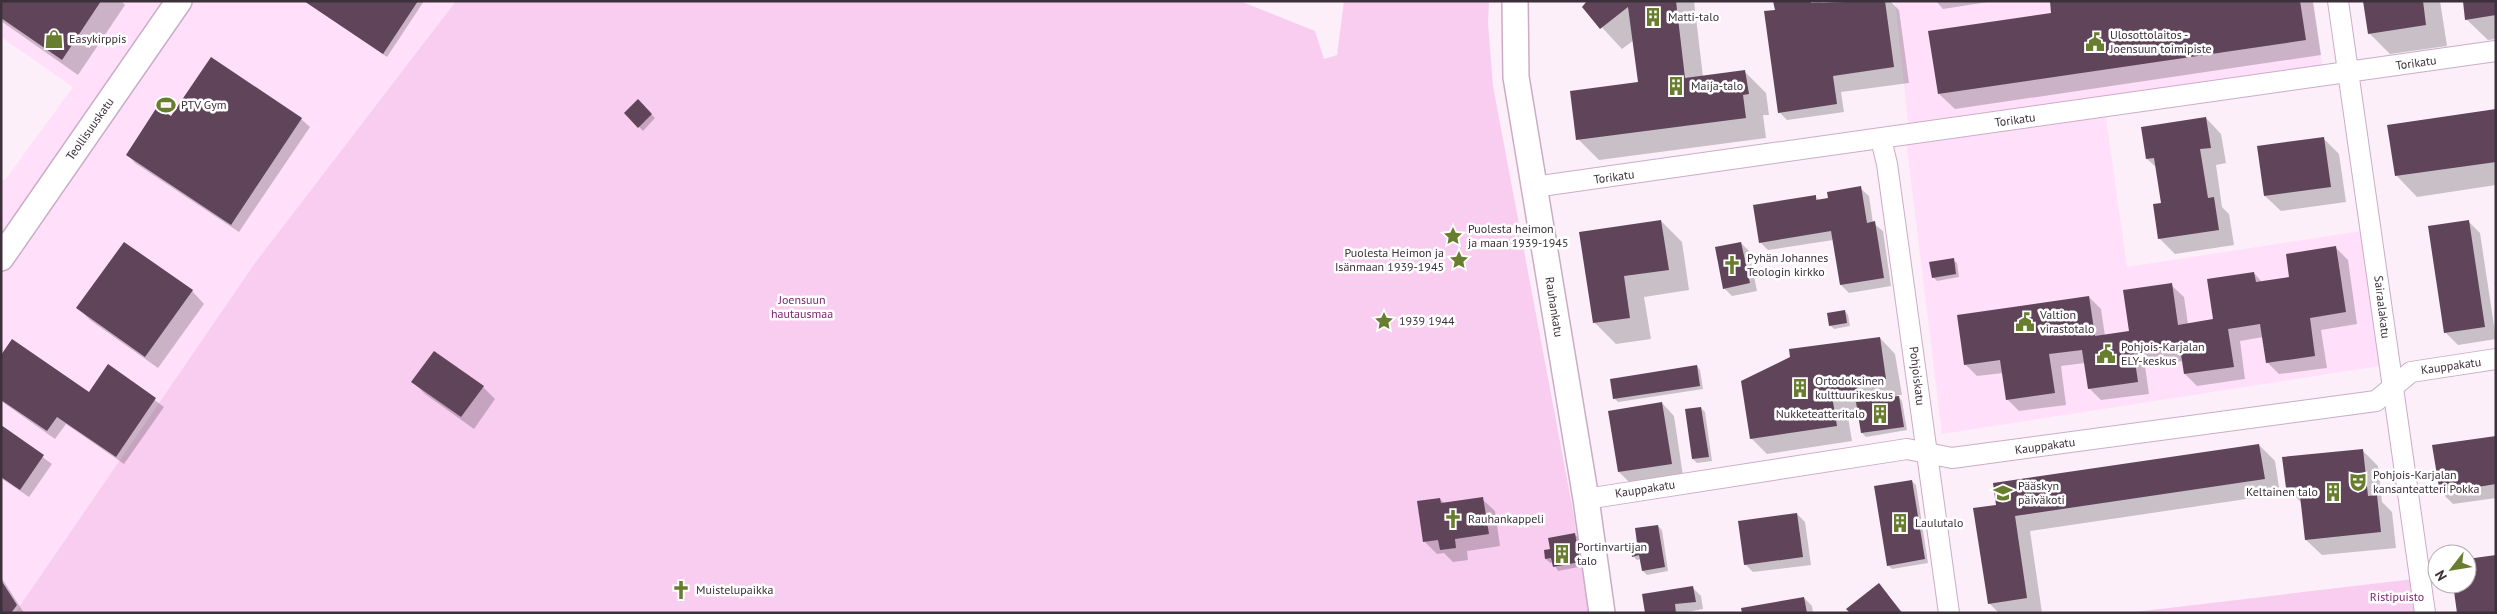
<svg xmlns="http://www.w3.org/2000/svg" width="2497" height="614" font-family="'PT Sans',sans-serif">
<rect width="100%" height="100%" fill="#fceff9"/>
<g fill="#ffdff9">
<polygon points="1,1 456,1 255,263 15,613 1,613 1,179 5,180 73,87 1,37"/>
<polygon points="1895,1 2312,1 2325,81 2105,111 2127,267 2368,230 2386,365 1942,434 1906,140 1909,131"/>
</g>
<g fill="#f8cdef">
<polygon points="456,1 1240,1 1315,31 1324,59 1337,55 1344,1 1489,1 1488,23 1493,86 1573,511 1589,613 15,613 255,263"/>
<polygon points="2414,579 2419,613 2126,613"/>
</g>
<g fill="#0003">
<polygon points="1,1 121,1 125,5 78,75 1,21"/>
<polygon points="304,1 424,1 387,57"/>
<polygon points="1589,1 1694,1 1703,77 1745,72 1766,93 1769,115 1763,115 1766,138 1599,160 1578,139 1640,83 1634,40 1622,49 1583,7"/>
<polygon points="1775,1 1821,1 1821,4 1838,1 1890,1 1899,10 1909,83 1841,92 1844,112 1787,120 1779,112"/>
<polygon points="1936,1 1994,1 1943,9"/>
<polygon points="2148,1 2313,1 2321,55 1955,109 1939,94"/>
<polygon points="2364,1 2440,1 2447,46 2390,54 2369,33"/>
<polygon points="2496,1 2496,39 2488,40 2466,19"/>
<polygon points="638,101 655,118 643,131 626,113"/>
<polygon points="2496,110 2496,185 2417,197 2396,175"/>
<polygon points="171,118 301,119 310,127 239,232 135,163 127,154"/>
<polygon points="2206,118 2221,134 2226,163 2216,165 2222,207 2229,214 2234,245 2175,254 2159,238 2162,204 2157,168 2147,159"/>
<polygon points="2323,138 2339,154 2346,202 2281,211 2265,196"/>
<polygon points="1860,188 1869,196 1873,223 1883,231 1891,286 1849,293 1841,285 1833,240 1768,250 1760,242 1815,196 1820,201"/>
<polygon points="1661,221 1682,242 1689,290 1644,297 1651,339 1616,344 1595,323 1581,233"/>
<polygon points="2468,221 2480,233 2496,339 2458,345 2445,332"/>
<polygon points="1741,243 1749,251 1757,291 1732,296 1724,288"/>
<polygon points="2336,248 2348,260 2357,324 2321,330 2327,368 2279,374 2267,362 2263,337 2240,341 2245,379 2197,386 2185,374 2183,361 2145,366 2149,394 2101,400 2089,388 2085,363 2061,366 2066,405 2019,411 2007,399 2003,373 1977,376 1965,364 2089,297 2101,309 2105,336 2131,332 2171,285 2184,297 2188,324 2214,321 2254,273 2262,282 2291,278"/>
<polygon points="1953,260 1957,263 1959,277 1937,281 1933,277"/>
<polygon points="192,291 204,304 158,368 90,320 78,308"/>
<polygon points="1845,311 1848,315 1850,326 1834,329 1830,325"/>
<polygon points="1880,338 1895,354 1902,395 1897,395 1902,401 1907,430 1866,437 1862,433 1858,410 1847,411 1852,441 1767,454 1751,438"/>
<polygon points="1,357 89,394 109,366 164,407 124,464 66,424 55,439 1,401"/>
<polygon points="1697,366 1700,370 1703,389 1618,402 1614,398"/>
<polygon points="413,382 483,387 495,399 474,429 425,394"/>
<polygon points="1662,403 1674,416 1683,476 1631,484 1619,472"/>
<polygon points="1701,408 1705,412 1712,461 1697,463 1693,459"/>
<polygon points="1,427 52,464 29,497 1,478"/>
<polygon points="2496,437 2496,498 2453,504 2441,492"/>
<polygon points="2259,445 2275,461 2280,494 2030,531 2042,613 1999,613 1989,603 1998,506"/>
<polygon points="2362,450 2378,466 2382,502 2392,512 2396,548 2322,555 2306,540 2302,503 2287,488"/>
<polygon points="1912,481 1916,485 1928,563 1892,569 1888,565"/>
<polygon points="1440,499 1445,504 1482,499 1495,511 1500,546 1467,551 1468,560 1453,562 1444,553 1437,554 1425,542 1419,502"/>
<polygon points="1797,514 1805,522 1811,565 1753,572 1745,564"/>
<polygon points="1658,526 1662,530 1668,571 1647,575 1643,571 1641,559 1637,560 1633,556 1639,544"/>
<polygon points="1575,535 1579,538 1584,566 1558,571 1553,562 1550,563 1546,559 1551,550"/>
<polygon points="1,577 24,613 1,613"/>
<polygon points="1879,585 1903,613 1851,613"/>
<polygon points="1693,588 1701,596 1703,609 1683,613 1646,613"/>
<polygon points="1804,598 1812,606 1813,613 1743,613"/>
</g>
<g fill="#5f445a">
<polygon points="1,1 101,1 62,60 1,18"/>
<polygon points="304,1 418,1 383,54"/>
<polygon points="1587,1 1676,1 1685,78 1745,70 1749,94 1743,95 1746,118 1576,140 1570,91 1638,82 1628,7 1600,29 1582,7"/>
<polygon points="1773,1 1811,1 1811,3 1885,1 1894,67 1833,76 1837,104 1778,113 1764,11 1775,10"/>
<polygon points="2050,1 2300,1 2306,40 1938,94 1928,31 2051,13"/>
<polygon points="2363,1 2423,1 2426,25 2368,34"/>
<polygon points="2463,1 2496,1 2496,15 2465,20"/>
<polygon points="211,57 302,118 231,225 126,155 157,107 171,116"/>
<polygon points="638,99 652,114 638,128 624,113"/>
<polygon points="2496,109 2496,162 2395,176 2387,125"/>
<polygon points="2206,117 2211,148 2200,149 2208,198 2214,197 2219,230 2158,239 2153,204 2161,203 2154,158 2146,159 2141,127"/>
<polygon points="2324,137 2331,187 2264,196 2257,146"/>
<polygon points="1861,186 1867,223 1875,221 1884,278 1840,285 1831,231 1759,243 1753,205 1816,195 1816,200 1828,198 1827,192"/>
<polygon points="1661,220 1669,270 1624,276 1630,318 1593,323 1579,232"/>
<polygon points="2469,220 2485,327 2444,333 2428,226"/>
<polygon points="124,242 193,290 145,357 76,308"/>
<polygon points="1741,242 1750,283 1723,289 1715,247"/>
<polygon points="2336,246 2346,312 2310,318 2315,356 2266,363 2260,324 2228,329 2234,367 2184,374 2180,348 2134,354 2138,382 2088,389 2082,350 2049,354 2055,393 2006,400 2000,360 1964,365 1957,315 2089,296 2095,336 2129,331 2123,290 2172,283 2178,325 2213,319 2207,279 2254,272 2256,282 2289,277 2286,254"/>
<polygon points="1954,258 1956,274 1932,278 1929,262"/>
<polygon points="1845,310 1847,323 1829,326 1827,313"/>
<polygon points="1880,337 1886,379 1857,384 1858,392 1832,396 1837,426 1750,439 1741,381 1790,357 1789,349"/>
<polygon points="12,339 89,392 108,364 156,398 116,457 57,417 47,431 1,400 1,355"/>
<polygon points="434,351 484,386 461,417 411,382"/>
<polygon points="1697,365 1700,386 1613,399 1610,379"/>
<polygon points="1899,396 1904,427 1861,433 1856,402"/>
<polygon points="1662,402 1672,464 1618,472 1608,411"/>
<polygon points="1701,407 1709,457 1692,459 1685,409"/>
<polygon points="1,425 44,455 20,490 1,477"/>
<polygon points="2496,436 2496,484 2440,493 2432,445"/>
<polygon points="2259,444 2265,479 2015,516 2027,598 1988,604 1973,508 1996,505 1993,483"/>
<polygon points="2363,449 2368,496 2377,495 2381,532 2305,540 2299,487 2286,488 2282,457"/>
<polygon points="1912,480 1925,559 1887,566 1874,486"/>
<polygon points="1483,497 1489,534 1455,539 1456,548 1440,550 1438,540 1423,542 1417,501 1440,498 1441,503"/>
<polygon points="1797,513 1803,557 1744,565 1738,521"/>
<polygon points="1658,525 1665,567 1642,571 1639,555 1632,557 1630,544 1637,543 1635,528"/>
<polygon points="1575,533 1580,562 1553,567 1551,558 1545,559 1544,550 1550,549 1548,538"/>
<polygon points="2496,555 2496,613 2457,613 2453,584 2467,584 2467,559"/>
<polygon points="1,580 17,605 11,613 1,613"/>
<polygon points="1879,583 1902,613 1850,613 1846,609"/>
<polygon points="1693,586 1696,602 1675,604 1676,613 1645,613 1642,594"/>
<polygon points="1804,597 1807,613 1742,613 1741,608"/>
</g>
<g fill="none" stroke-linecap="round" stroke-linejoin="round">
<g stroke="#cbacc5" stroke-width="22">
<g id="minor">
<polyline points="2338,1 2425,613"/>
<polyline points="1881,139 1887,164 1949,613"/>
<polyline points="1534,187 2496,51"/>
<polyline points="1586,499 1907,449 1952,458 2376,401 2411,372 2496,359"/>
</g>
</g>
<g stroke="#cbacc5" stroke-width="28">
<g id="tertiary">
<polyline points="1515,1 1516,77 1586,499 1602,613"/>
<polyline points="1,258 179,1"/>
</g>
</g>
<use href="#minor" stroke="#fff" stroke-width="20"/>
<use href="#tertiary" stroke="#fff" stroke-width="25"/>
</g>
<defs>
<g id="building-bare" transform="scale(1.5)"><path d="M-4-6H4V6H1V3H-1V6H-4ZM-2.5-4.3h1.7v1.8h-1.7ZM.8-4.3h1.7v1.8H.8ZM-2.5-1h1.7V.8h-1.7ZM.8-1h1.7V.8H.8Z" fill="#687d2e" stroke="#fff" stroke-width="2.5" paint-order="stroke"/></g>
<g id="shop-bare" transform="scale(1.5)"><path d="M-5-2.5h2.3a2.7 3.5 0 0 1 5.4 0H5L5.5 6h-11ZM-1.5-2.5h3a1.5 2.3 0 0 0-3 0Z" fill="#687d2e" stroke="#fff" stroke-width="2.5" paint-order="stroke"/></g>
<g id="civic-bare" transform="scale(1.5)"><path d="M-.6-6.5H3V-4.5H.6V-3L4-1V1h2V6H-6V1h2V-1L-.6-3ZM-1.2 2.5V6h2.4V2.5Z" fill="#687d2e" stroke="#fff" stroke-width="2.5" paint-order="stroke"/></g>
<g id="stadium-bare" transform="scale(1.5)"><path d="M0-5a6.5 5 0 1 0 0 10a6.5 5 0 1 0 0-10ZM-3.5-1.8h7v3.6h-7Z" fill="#687d2e" stroke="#fff" stroke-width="2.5" paint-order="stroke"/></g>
<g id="sight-bare" transform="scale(1.5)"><path d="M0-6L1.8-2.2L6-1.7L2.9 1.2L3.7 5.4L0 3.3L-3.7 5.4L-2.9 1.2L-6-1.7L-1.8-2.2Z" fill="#687d2e" stroke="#fff" stroke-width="2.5" paint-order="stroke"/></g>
<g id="church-bare" transform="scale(1.5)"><path d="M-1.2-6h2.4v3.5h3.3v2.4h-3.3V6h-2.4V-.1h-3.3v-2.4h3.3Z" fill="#687d2e" stroke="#fff" stroke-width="2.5" paint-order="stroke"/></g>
<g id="theatre-bare" transform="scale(1.5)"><path d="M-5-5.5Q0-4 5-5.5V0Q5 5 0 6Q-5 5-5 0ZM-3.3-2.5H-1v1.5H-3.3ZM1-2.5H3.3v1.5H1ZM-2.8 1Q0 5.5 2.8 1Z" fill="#687d2e" stroke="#fff" stroke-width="2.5" paint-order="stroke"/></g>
<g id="school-bare" transform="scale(1.5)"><path d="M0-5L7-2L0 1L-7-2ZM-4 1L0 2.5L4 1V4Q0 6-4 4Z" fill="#687d2e" stroke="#fff" stroke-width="2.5" paint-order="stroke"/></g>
</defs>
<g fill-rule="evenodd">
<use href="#building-bare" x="1653" y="17"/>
<use href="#shop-bare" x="54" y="39"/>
<use href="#civic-bare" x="2095" y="42"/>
<use href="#building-bare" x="1676" y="86"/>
<use href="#stadium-bare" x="166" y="105"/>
<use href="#sight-bare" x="1453" y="236"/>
<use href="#sight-bare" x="1459" y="260"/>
<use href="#church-bare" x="1732" y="265"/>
<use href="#sight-bare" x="1384" y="321"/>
<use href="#civic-bare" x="2025" y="322"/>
<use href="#civic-bare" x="2106" y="354"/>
<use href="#building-bare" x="1800" y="388"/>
<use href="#building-bare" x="1880" y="414"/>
<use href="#theatre-bare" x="2358" y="482"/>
<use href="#building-bare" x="2333" y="492"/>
<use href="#school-bare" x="2003" y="493"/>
<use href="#church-bare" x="1453" y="519"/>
<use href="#building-bare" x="1900" y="523"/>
<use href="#building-bare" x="1562" y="554"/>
<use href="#church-bare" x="681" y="590"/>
</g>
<g text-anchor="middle" stroke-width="5" stroke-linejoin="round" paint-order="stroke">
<g font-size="12" fill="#3c303a" stroke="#fff" text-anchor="start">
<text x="1668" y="21">Matti-talo</text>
<text x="2110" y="39">Ulosottolaitos -<tspan x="2110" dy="14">Joensuun toimipiste</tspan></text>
<text x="69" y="43">Easykirppis</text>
<text x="1691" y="90">Maija-talo</text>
<text x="181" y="109">PTV Gym</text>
<text x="1468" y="233">Puolesta heimon<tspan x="1468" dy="14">ja maan 1939-1945</tspan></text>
<text x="1444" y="257" text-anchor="end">Puolesta Heimon ja<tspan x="1444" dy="14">Isänmaan 1939-1945</tspan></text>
<text x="1747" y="262">Pyhän Johannes<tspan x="1747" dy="14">Teologin kirkko</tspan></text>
<text x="2040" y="319">Valtion<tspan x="2040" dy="14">virastotalo</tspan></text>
<text x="1399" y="325">1939 1944</text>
<text x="2121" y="351">Pohjois-Karjalan<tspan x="2121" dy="14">ELY-keskus</tspan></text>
<text x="1815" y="385">Ortodoksinen<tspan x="1815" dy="14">kulttuurikeskus</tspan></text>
<text x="1865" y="418" text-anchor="end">Nukketeatteritalo</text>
<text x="2373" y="479">Pohjois-Karjalan<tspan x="2373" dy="14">kansanteatteri Pokka</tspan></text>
<text x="2018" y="490">Pääskyn<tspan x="2018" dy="14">päiväkoti</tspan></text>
<text x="2318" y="496" text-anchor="end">Keltainen talo</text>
<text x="1468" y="523">Rauhankappeli</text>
<text x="1915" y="527">Laulutalo</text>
<text x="1577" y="551">Portinvartijan<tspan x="1577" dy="14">talo</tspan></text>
<text x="696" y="594">Muistelupaikka</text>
</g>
<g font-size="12" fill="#3c303a" stroke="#fff">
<text transform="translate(2416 63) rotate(-8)" y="4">Torikatu</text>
<text transform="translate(2015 120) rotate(-8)" y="4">Torikatu</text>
<text transform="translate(90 129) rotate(-55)" y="4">Teollisuuskatu</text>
<text transform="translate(1614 177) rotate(-8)" y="4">Torikatu</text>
<text transform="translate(1554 307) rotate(81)" y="4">Rauhankatu</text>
<text transform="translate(2382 307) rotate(83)" y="4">Sairaalakatu</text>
<text transform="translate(2451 366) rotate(-8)" y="4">Kauppakatu</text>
<text transform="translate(1917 376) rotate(83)" y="4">Pohjoiskatu</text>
<text transform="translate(2045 446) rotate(-8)" y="4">Kauppakatu</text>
<text transform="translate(1645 489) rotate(-9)" y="4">Kauppakatu</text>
</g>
<g font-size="12" fill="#7a2570" stroke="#fff">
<text x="802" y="304">Joensuun<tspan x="802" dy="14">hautausmaa</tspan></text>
<text x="2397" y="601">Ristipuisto</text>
</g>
</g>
<rect width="2497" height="614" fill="none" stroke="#3c303a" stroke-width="5"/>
<g transform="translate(2452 569) rotate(239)"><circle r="24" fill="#ffffff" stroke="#b1acb0"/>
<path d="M0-4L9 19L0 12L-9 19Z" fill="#687d2e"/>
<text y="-8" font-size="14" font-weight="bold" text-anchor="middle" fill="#3c303a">N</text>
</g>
</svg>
